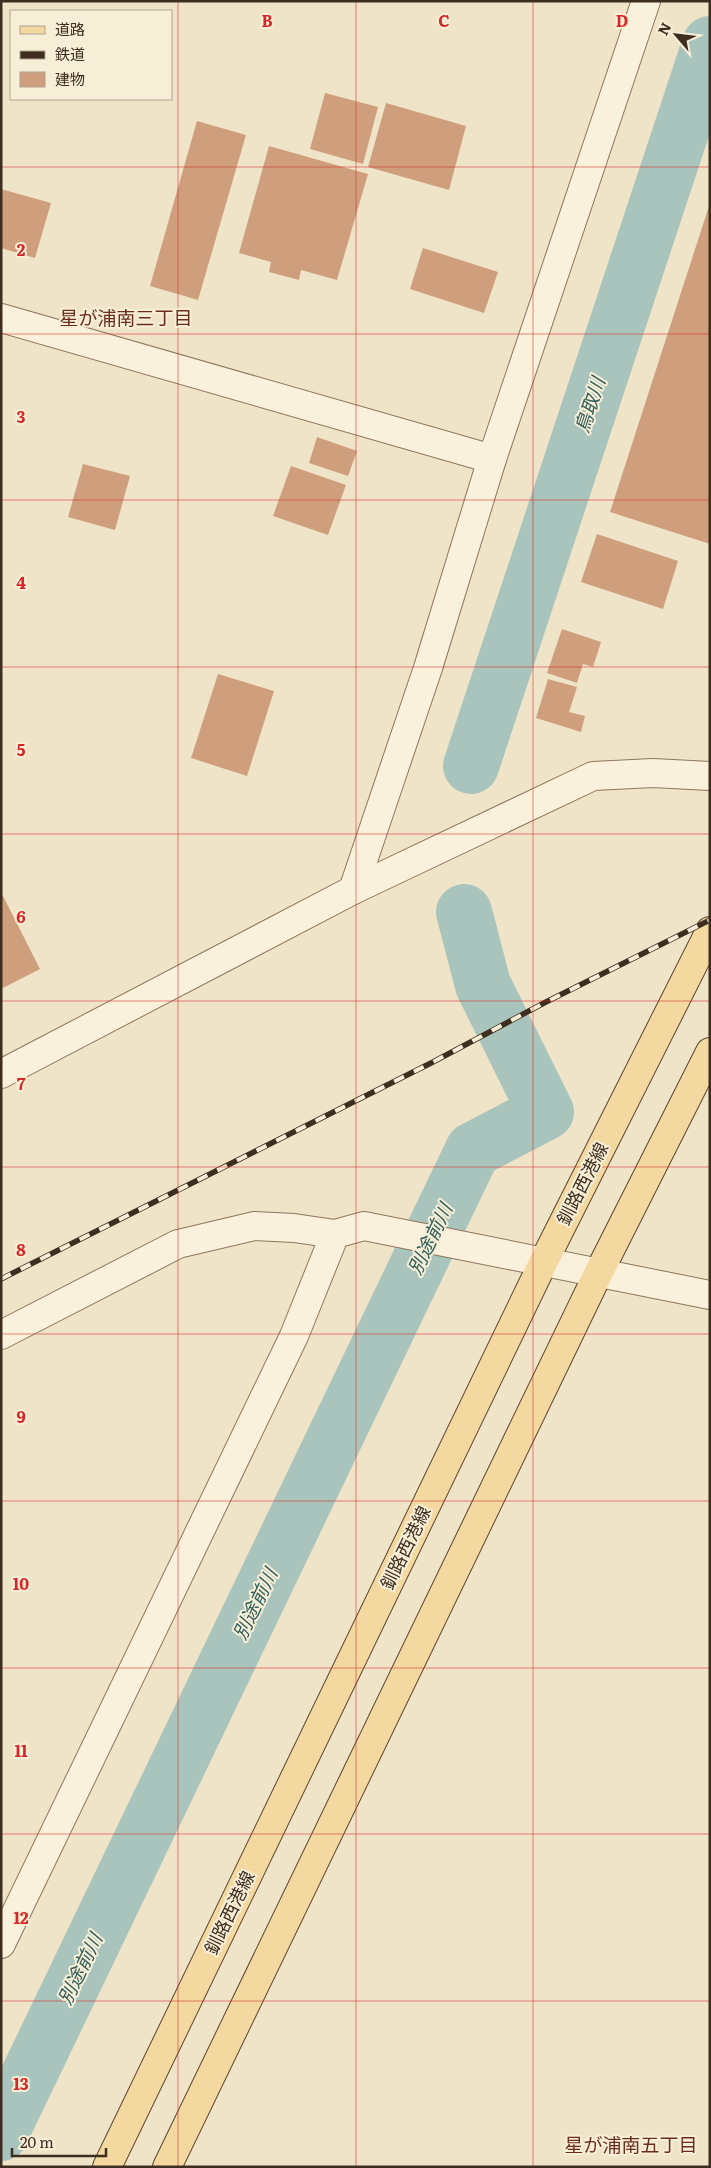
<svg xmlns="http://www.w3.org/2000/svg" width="711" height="2168" font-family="Literata,'Noto Sans JP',serif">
<rect width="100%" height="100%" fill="#f0e4c8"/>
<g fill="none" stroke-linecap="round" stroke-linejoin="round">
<g stroke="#a9c4bc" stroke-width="56">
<polyline points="471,766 710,44"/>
<polyline points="1,2133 473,1150 546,1112 483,985 464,912"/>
</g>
</g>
<g fill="#cf9f7d">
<polygon points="325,93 378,107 363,164 310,149"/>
<polygon points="386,103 466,126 449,190 368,167"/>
<polygon points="197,121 246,135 198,300 150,286"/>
<polygon points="269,146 368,174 337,280 301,270 299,280 269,272 271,262 239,253"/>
<polygon points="1,189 51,203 35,258 1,248"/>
<polygon points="709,206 710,206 710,544 610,512"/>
<polygon points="423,248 498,272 484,313 410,289"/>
<polygon points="317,437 357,451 348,476 309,463"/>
<polygon points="83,464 130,476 115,530 68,517"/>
<polygon points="291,466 346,485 328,535 273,516"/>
<polygon points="597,534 678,561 663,609 581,582"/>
<polygon points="562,629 601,642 593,667 583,664 577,683 547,673"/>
<polygon points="218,674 274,691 247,776 191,758"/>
<polygon points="548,679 577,687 569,712 585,716 581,732 536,718"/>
<polygon points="1,892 40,969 1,989"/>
</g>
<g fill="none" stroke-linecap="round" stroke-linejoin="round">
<g stroke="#8d765c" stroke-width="30">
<g id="minor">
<polyline points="1,318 492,459"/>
<polyline points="353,890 428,668 492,459 646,1"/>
<polyline points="1,1074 353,890 593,776 653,773 710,776"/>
<polyline points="335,1234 364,1226 710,1295"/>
<polyline points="1,1335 178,1244 254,1226 294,1228 335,1234 294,1336 1,1944"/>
</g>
</g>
<g stroke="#5b4430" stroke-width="30">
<g id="major">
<polyline points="107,2167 543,1263 710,931"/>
<polyline points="167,2167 598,1274 710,1052"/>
</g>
</g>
<use href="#minor" stroke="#faf1dc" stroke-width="28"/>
<use href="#major" stroke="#f3d9a0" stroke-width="28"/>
<g stroke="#3d2e20" stroke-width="5.5">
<polyline id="rail" points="1,1279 433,1062 544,1003 710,920"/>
</g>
<use href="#rail" stroke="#f7eed8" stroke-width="4" stroke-dasharray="11" stroke-linecap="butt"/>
</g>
<path fill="none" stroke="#d62828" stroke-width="1" stroke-opacity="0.55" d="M 178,1 L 178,2167M 356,1 L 356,2167M 533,1 L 533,2167M 1,167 L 710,167M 1,334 L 710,334M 1,500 L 710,500M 1,667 L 710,667M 1,834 L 710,834M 1,1001 L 710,1001M 1,1167 L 710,1167M 1,1334 L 710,1334M 1,1501 L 710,1501M 1,1668 L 710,1668M 1,1834 L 710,1834M 1,2001 L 710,2001"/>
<g text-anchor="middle" stroke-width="4" stroke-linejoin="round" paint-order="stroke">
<g font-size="18" fill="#3d2e20" stroke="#f7eed8">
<text transform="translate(583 1184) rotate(-63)" y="6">釧路西港線</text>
<text transform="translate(406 1548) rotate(-64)" y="6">釧路西港線</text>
<text transform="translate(230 1913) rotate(-64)" y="6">釧路西港線</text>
</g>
<g font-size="19" fill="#6b2e1e" stroke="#f7eed8">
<text x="126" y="325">星が浦南三丁目</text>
<text x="631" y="2152">星が浦南五丁目</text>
</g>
<g font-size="19" font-style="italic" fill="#2f5d5a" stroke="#f7eed8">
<text transform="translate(590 405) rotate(-72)" y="7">鳥取川</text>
<text transform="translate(430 1239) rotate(-64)" y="7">別途前川</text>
<text transform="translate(255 1604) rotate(-64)" y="7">別途前川</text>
<text transform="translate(80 1969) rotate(-64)" y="7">別途前川</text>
</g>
</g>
<g font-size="16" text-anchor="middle" font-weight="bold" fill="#d62828" stroke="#f7eed8" stroke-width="4" stroke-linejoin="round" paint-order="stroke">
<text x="267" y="27">B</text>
<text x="444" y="27">C</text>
<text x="622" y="27">D</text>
<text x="21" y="256">2</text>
<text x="21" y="423">3</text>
<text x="21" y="589">4</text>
<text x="21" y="756">5</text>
<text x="21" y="923">6</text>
<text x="21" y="1090">7</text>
<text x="21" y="1256">8</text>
<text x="21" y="1423">9</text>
<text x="21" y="1590">10</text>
<text x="21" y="1757">11</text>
<text x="21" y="1924">12</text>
<text x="21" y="2090">13</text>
</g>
<rect width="711" height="2168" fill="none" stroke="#3d2e20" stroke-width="5"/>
<rect x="10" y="10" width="162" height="90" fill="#f7eed8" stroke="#ada18e"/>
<rect x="20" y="26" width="25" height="8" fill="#f3d9a0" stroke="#ada18e"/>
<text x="55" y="35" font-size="15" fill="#3d2e20">道路</text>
<rect x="20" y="51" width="25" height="8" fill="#3d2e20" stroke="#ada18e"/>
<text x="55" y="60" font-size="15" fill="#3d2e20">鉄道</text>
<rect x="20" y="72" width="25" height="15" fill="#cf9f7d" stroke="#ada18e"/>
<text x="55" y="85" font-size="15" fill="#3d2e20">建物</text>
<g transform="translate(676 35) rotate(298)" stroke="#f7eed8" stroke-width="4" paint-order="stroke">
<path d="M0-4L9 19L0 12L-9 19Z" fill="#3d2e20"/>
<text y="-8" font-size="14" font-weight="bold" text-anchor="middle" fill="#3d2e20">N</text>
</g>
<path d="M12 2148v8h94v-8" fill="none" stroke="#3d2e20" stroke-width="2.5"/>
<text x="20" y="2148" font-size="15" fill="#3d2e20" stroke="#f7eed8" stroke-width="4" paint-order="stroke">20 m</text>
</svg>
